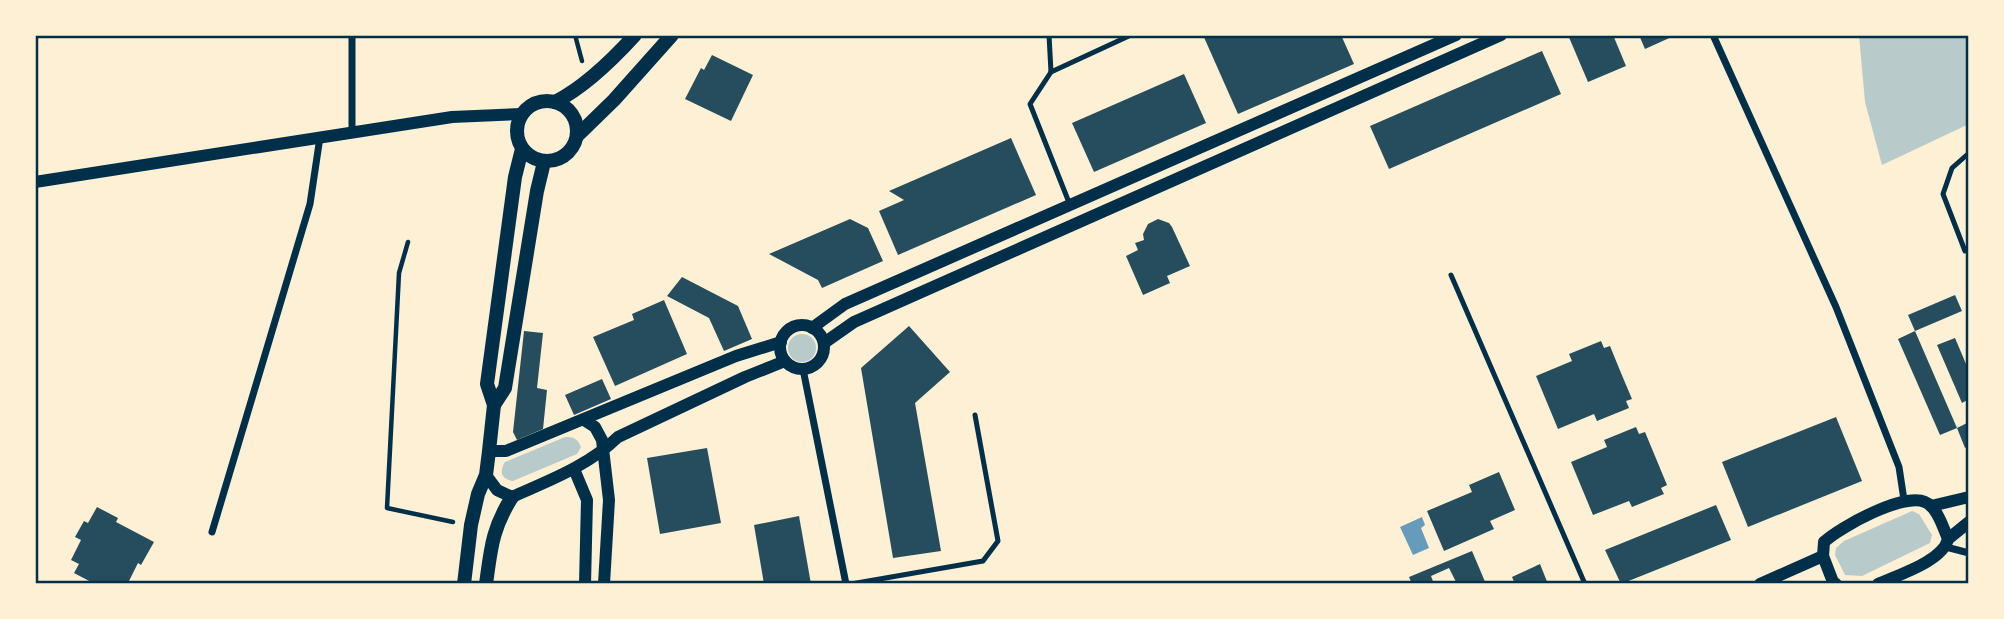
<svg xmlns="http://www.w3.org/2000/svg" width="2004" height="619" font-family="'Work Sans',sans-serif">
<rect width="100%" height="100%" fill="#fdf0d5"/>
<g fill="#b9caca">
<polygon points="1859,35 1969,35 1969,124 1882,165 1865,102"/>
<circle cx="802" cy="348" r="14"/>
<path d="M 565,437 C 574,437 577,438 581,447 L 577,454 L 513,481 C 501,479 499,472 505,462 Z"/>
<polygon points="1912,511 1919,514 1932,535 1930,543 1862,576 1845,575 1835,555 1836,548 1844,541"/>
</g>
<polygon fill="#669bbc" points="1422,517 1425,525 1421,528 1429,548 1413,555 1400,527"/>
<g fill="#264d5e">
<polygon points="1203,35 1341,35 1354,64 1238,114"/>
<polygon points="1568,35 1613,35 1626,66 1588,82"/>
<polygon points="1639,35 1676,35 1645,49"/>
<polygon points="1542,51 1561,94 1389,169 1370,126"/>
<polygon points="712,55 753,75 731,121 685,99 701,68 704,70"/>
<polygon points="1184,74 1206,123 1094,172 1072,123"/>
<polygon points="1011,138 1036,195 898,255 879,211 904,200 889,191"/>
<polygon points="850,219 868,228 883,261 822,288 818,280 769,254"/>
<polygon points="1158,219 1169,223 1172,227 1190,266 1167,276 1170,283 1143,295 1126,256 1138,250 1135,243 1144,240 1143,234 1148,224"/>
<polygon points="682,277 738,306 752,339 724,351 709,318 667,296"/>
<polygon points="1955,295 1962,311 1915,331 1908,315"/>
<polygon points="664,300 687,354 615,386 593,337 634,320 632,314"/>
<polygon points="909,326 950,372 915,403 941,551 893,558 861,368"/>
<polygon points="524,331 543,333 537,388 547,390 543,429 517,440 513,432"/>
<polygon points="1915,331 1957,428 1969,422 1969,446 1965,448 1957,428 1940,435 1898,339"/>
<polygon points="1955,338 1969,371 1969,399 1962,403 1937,345"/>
<polygon points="1601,341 1604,348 1610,346 1621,373 1632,399 1626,401 1629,408 1597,421 1594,414 1558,429 1536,376 1572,361 1569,354"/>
<polygon points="602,379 611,399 574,415 565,395"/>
<polygon points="1836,417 1862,481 1748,527 1722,462"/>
<polygon points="1636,427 1639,434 1645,432 1667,485 1661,488 1664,494 1632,507 1629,501 1593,515 1571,462 1607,447 1604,440"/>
<polygon points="707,448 721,523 660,534 647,458"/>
<polygon points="1499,472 1515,510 1490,521 1494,529 1444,551 1427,511 1472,492 1469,485"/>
<polygon points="1716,505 1731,540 1621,584 1605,550"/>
<polygon points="97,507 118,518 116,522 154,542 141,565 138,563 129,581 135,584 95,584 74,573 79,564 71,560 81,540 75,537 84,521 88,523"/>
<polygon points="799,516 811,584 764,584 754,525"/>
<polygon points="1472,551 1486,584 1457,584 1449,568 1431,576 1434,584 1412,584 1409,577"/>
<polygon points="1540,564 1548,584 1515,584 1512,577"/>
</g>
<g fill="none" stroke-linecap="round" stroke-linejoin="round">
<g stroke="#003049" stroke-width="4.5">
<polyline points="575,35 582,61"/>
<polyline points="408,242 399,273 387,508 453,522"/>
</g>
<g stroke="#003049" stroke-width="5">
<polyline points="1049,35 1051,72 1030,104 1070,205"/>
<polyline points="1051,72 1131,35"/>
<polyline points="1965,251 1943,194 1952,168 1969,153"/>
<polyline points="1451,275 1585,584"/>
<polyline points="851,584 983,561 998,541 975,415"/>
</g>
<g stroke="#003049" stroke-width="7">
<polyline points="1713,35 1836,307 1899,467 1904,500"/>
<polyline points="352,132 352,35"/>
<polyline points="803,369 846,584"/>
<polyline points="212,532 310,204 320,137"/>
<polyline points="1946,547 1969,553"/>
</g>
<g stroke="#003049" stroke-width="12">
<polyline points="35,182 452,117 522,114"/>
<circle cx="802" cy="347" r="22"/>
<polyline points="812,328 845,304 1456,35"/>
<polyline points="824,343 854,322 1501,35"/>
<polyline points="584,420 595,427 602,440 609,500 604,584"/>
<polyline points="489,451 506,451 736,356 781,342"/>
<polyline points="574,469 587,500 585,584"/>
<path d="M 486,475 L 497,490 L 512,497 C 550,480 588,466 618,437 L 745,377 L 785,361"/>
<polyline points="1931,506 1969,497"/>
<polyline points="1948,539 1969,522"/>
<polyline points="1760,584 1823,556"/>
<path d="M 1836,584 L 1833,582 L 1823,556 L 1824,542 C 1840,527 1904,492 1925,502 C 1937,507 1943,527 1948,539 C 1943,561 1898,575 1878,584"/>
</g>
<g stroke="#003049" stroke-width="14">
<circle cx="547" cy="131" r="30"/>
<path d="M 555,102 C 583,88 614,58 635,35"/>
<polyline points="577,136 614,100 672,35"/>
<polyline points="494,405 505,388 537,191 544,162"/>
<polyline points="464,584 471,525 478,494 486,475 489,451 494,405 487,384 515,177 522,149"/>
<path d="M 486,584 C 491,548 492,529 512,497"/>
</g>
</g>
<rect width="2004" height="619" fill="none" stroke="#fdf0d5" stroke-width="74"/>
<rect x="37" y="37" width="1930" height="545" fill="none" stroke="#003049" stroke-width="2.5"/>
</svg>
